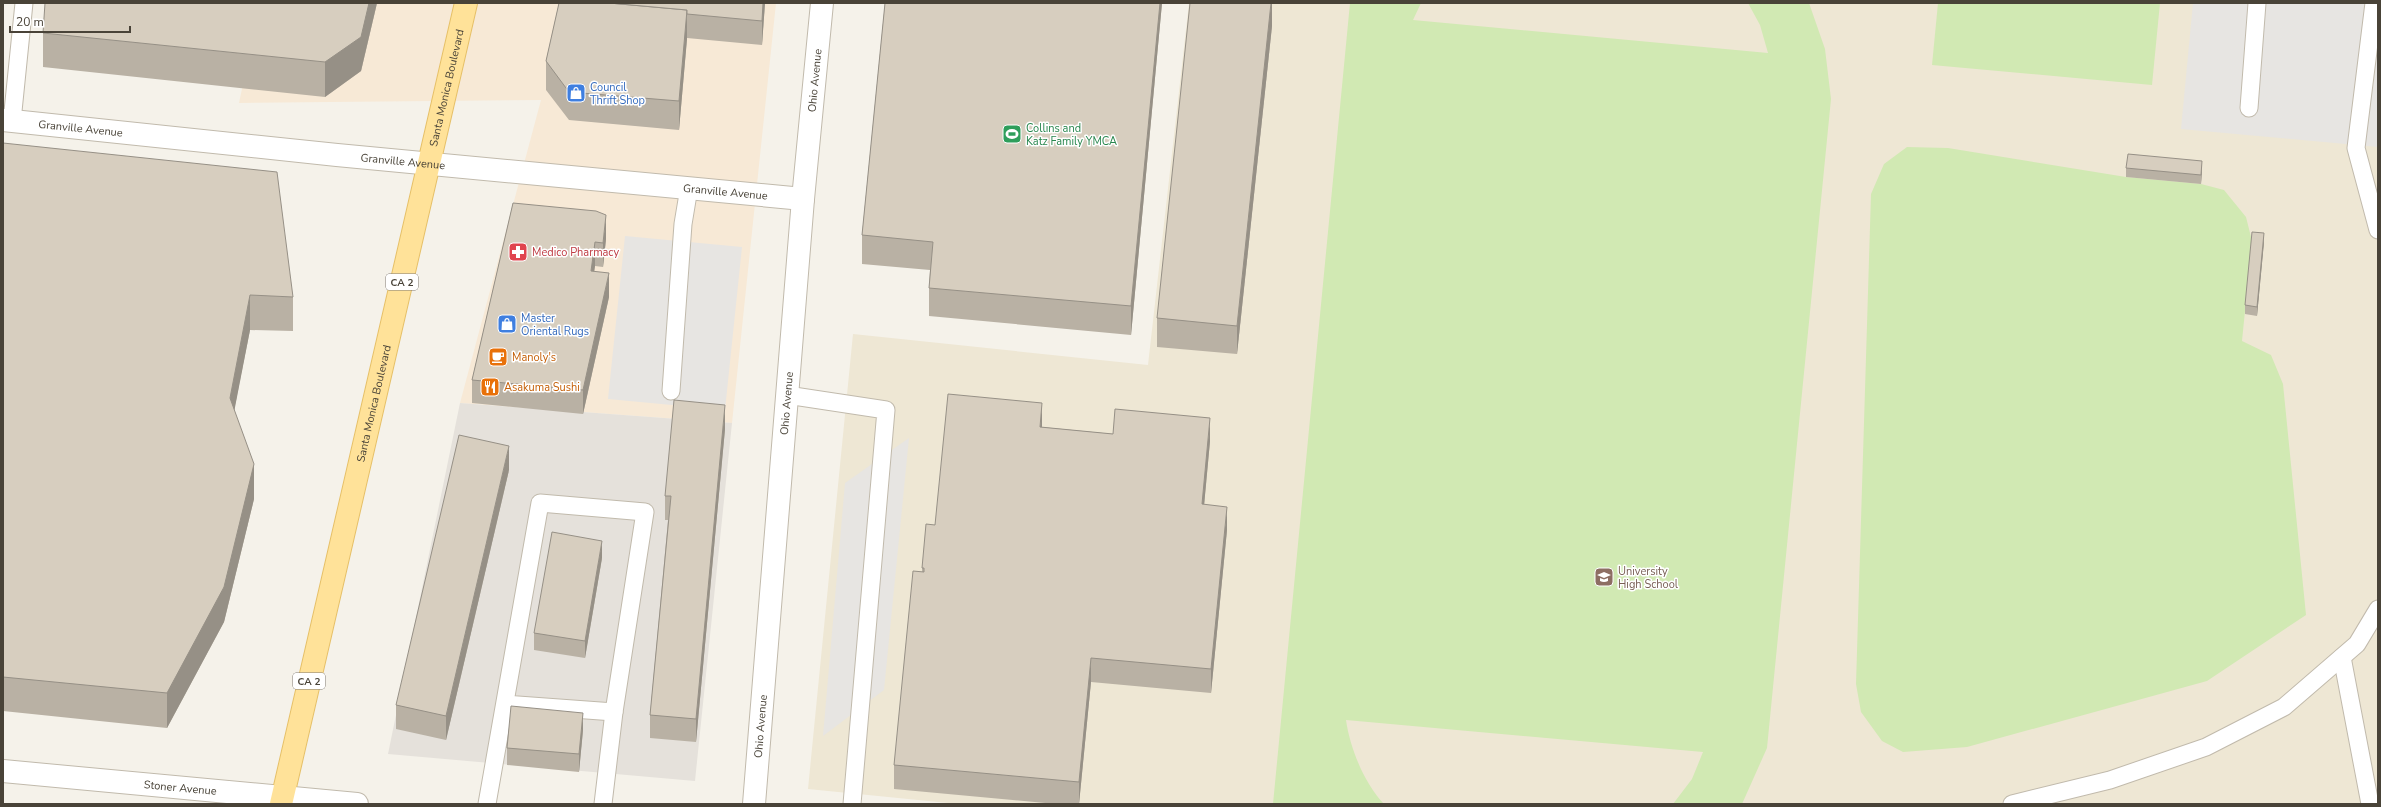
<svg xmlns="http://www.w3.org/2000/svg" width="2381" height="807" font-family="'Nunito Sans',sans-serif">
<rect width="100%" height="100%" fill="#f5f2ea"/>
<polygon fill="#f7e9d6" points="260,3 776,3 732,423 460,403 541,100 239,103"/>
<polygon fill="#e5e1db" points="460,403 732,423 695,781 388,754"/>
<polygon fill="#eee7d4" points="1189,3 2378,3 2378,804 958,804 808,789 853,334 1148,365"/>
<g fill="#d1e9b3">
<path d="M 1350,3 L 1421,3 L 1413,20 L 1768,53 L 1760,25 L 1748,3 L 1809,3 L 1825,49 L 1831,99 L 1767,748 L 1742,804 L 1673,804 L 1692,779 L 1703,752 L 1346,720 C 1350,748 1364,783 1384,804 L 1273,804 Z"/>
<polygon points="1938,3 2160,3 2152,85 1932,65"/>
<polygon points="1907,147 1948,148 2126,177 2201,184 2224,190 2246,217 2252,241 2242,341 2271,355 2283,384 2306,615 2207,681 1967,747 1903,752 1882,741 1861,712 1856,684 1871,194 1884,164"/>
</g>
<g fill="#e7e5e2">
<polygon points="2193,3 2378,3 2378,147 2181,129"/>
<polygon points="625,236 742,247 725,410 608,399"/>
<polygon points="909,438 884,690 823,736 845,483"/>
</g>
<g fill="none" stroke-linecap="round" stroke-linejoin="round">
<g stroke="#c1baac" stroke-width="19">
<g id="lane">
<polyline points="2374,3 2356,148 2378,230"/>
<polyline points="2249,108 2257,3"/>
<polyline points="12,121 24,3"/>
<polyline points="671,391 683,224 689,188"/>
<polyline points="787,395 886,410 852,804"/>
<polyline points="2342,657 2370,804"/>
<polyline points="487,804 540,503 645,512 614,712 505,704"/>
<polyline points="603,804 614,712"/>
<polyline points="2012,804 2110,780 2206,747 2284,707 2357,644 2378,609"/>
</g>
</g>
<g stroke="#c1baac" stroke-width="24">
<g id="street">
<path id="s1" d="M 3,120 L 337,155 L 803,199"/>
<path id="s2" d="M 3,771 L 357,804"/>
<path id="s3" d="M 754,804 L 803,199 L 822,3"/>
</g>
</g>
<g stroke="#e6c068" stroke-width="24">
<g id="primary">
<path id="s4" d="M 281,804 L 466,3"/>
</g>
</g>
<use href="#lane" stroke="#fff" stroke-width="17"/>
<use href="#street" stroke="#fff" stroke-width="22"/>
<use href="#primary" stroke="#ffe299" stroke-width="22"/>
</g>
<g fill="#b9b1a4">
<polygon points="377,3 361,71 325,97 43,67 43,33"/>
<polygon points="559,3 765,3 762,45 687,38 679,130 569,120 546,90 546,61"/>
<polygon points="885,3 1162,3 1131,335 929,316 929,288 930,270 862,264 862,235"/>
<polygon points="1272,3 1272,26 1237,354 1157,347 1157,318"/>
<polygon points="3,143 293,297 293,331 250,330 234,410 254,499 224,622 167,728 3,711"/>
<polygon points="2126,168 2202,170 2201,184 2126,177"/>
<polygon points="513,203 606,239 603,267 595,266 594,271 609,297 583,414 472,403 472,380"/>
<polygon points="2264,242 2257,316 2245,314 2245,305"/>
<polygon points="1042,427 1113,434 1210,441 1204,505 1227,530 1211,693 1091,682 1079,804 1056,804 894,789 894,765 922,572 922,568 935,525"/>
<polygon points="725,429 696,742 650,738 650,715 668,520 665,520 665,496"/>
<polygon points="509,470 446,740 396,729 396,705"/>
<polygon points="602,558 585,658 534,650 534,633"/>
<polygon points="583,730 579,772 507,765 507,748"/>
</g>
<g fill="#969086">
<polygon points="369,3 377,3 361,71 325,97 325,62"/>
<polygon points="763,3 765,3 762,45 762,21"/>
<polygon points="1160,3 1162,3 1131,335 1131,306"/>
<polygon points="1271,3 1272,3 1272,26 1237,354 1237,326"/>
<polygon points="687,10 687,39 679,130 679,101"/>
<polygon points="2202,161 2202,170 2201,184 2201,175"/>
<polygon points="606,215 606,239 603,267 603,243"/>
<polygon points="2264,233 2264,242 2257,316 2257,307"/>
<polygon points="595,242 595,266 591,294 591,271"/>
<polygon points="609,273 609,297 583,414 583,390"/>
<polygon points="250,295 250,330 230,433 230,398"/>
<polygon points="1042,403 1042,426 1040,450 1040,427"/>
<polygon points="725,405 725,429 696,742 696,719"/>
<polygon points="1210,418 1210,441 1202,528 1202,504"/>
<polygon points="509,446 509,470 446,740 446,716"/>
<polygon points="254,464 254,499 224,622 167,728 167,693"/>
<polygon points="1227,507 1227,530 1211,693 1211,669"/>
<polygon points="602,541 602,558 585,658 585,641"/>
<polygon points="1091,658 1091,682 1079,804 1079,782"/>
<polygon points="583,713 583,730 579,772 579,754"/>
</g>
<g fill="#d7cebf" stroke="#969086">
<polygon points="45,3 369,3 361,37 325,62 43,33"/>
<polygon points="559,3 609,3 687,10 679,101 569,92 546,61"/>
<polygon points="609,3 763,3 762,21 687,14 687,10"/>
<polygon points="885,3 1160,3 1131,306 929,288 933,242 862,235"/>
<polygon points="1190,3 1271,3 1237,326 1157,318"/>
<polygon points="3,143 277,172 293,297 250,295 230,398 254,464 224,587 167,693 3,677"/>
<polygon points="2128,154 2202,161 2201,175 2126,168"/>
<polygon points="513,203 596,211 606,215 603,243 595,242 591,271 609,273 583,390 472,380"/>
<polygon points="2252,232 2264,233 2257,307 2245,305"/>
<polygon points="948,394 1042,403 1040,427 1113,434 1115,409 1210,418 1202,504 1227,507 1211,669 1091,658 1079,782 894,765 913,571 924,572 924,568 922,568 926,524 935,525"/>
<polygon points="674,400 725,405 696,719 650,715 671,496 665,496"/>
<polygon points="459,435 509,446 446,716 396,705"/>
<polygon points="552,532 602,541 585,641 534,633"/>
<polygon points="511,706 583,713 579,754 507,748"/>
</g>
<defs>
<g id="shop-square" transform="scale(1)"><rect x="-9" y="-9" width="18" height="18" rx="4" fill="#3f7fe0" stroke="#fff"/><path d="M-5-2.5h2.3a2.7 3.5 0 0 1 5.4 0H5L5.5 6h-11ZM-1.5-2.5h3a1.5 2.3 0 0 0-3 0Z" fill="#fff"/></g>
<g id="stadium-square" transform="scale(1)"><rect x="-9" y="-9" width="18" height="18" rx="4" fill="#2e9e5b" stroke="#fff"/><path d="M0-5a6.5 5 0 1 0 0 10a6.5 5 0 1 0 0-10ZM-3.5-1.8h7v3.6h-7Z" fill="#fff"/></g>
<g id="pharmacy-square" transform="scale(1)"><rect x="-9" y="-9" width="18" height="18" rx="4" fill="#e0444e" stroke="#fff"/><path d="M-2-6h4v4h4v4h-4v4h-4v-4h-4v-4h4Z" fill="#fff"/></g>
<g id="cafe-square" transform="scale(1)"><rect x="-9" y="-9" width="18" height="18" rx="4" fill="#e8710a" stroke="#fff"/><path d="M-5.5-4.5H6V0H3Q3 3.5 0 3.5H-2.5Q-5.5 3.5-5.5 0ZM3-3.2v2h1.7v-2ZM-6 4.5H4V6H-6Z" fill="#fff"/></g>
<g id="restaurant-square" transform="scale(1)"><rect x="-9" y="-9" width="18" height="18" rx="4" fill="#e8710a" stroke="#fff"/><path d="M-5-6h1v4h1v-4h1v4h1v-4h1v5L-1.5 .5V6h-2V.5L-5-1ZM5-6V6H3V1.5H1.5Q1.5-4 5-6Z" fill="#fff"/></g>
<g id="school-square" transform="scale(1)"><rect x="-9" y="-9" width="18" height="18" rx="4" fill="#8d6e63" stroke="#fff"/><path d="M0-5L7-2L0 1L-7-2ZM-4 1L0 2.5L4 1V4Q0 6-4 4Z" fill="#fff"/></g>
</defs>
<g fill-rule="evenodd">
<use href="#shop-square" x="576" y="93"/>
<use href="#stadium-square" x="1012" y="134"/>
<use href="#pharmacy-square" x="518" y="252"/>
<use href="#shop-square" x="507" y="324"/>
<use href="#cafe-square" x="498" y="357"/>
<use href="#restaurant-square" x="490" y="387"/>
<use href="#school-square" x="1604" y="577"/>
</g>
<g text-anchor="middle" stroke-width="3" stroke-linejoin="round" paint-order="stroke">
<g fill="#fff" stroke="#807b74" stroke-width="1">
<rect x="386" y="274" width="32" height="16" rx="3"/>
<rect x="293" y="673" width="32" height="16" rx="3"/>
</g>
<g font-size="10" font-weight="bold" fill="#494338">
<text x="402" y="286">CA 2</text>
<text x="309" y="685">CA 2</text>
</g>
<g font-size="11" fill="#494338" stroke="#fff">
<text dy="4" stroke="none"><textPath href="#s3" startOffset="726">Ohio Avenue</textPath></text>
<text dy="4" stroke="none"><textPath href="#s4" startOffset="735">Santa Monica Boulevard</textPath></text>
<text dy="4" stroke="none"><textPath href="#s1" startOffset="78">Granville Avenue</textPath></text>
<text dy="4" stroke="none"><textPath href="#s1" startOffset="402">Granville Avenue</textPath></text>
<text dy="4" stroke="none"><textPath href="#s1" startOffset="726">Granville Avenue</textPath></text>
<text dy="4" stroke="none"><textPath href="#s3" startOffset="402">Ohio Avenue</textPath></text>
<text dy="4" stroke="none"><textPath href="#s4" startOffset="411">Santa Monica Boulevard</textPath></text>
<text dy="4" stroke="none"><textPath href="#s3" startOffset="78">Ohio Avenue</textPath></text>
<text dy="4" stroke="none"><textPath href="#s2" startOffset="178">Stoner Avenue</textPath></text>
</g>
<g font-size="11" fill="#366cbe" stroke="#fff" text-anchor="start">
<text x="590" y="91">Council<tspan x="590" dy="13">Thrift Shop</tspan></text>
<text x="521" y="322">Master<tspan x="521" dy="13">Oriental Rugs</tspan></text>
</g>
<g font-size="11" fill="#27864d" stroke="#fff" text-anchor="start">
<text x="1026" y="132">Collins and<tspan x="1026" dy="13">Katz Family YMCA</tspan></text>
</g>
<g font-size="11" fill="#be3a42" stroke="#fff" text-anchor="start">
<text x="532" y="256">Medico Pharmacy</text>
</g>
<g font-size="11" fill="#c56008" stroke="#fff" text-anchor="start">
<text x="512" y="361">Manoly's</text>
<text x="504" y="391">Asakuma Sushi</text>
</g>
<g font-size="11" fill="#785e54" stroke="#fff" text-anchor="start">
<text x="1618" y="575">University<tspan x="1618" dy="13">High School</tspan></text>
</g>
</g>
<rect width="2381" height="807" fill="none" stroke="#494338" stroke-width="8"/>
<path d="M10 26v6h120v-6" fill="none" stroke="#494338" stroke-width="2"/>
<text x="16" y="26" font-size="12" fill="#494338" stroke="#ffffff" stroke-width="3" paint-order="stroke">20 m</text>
</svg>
